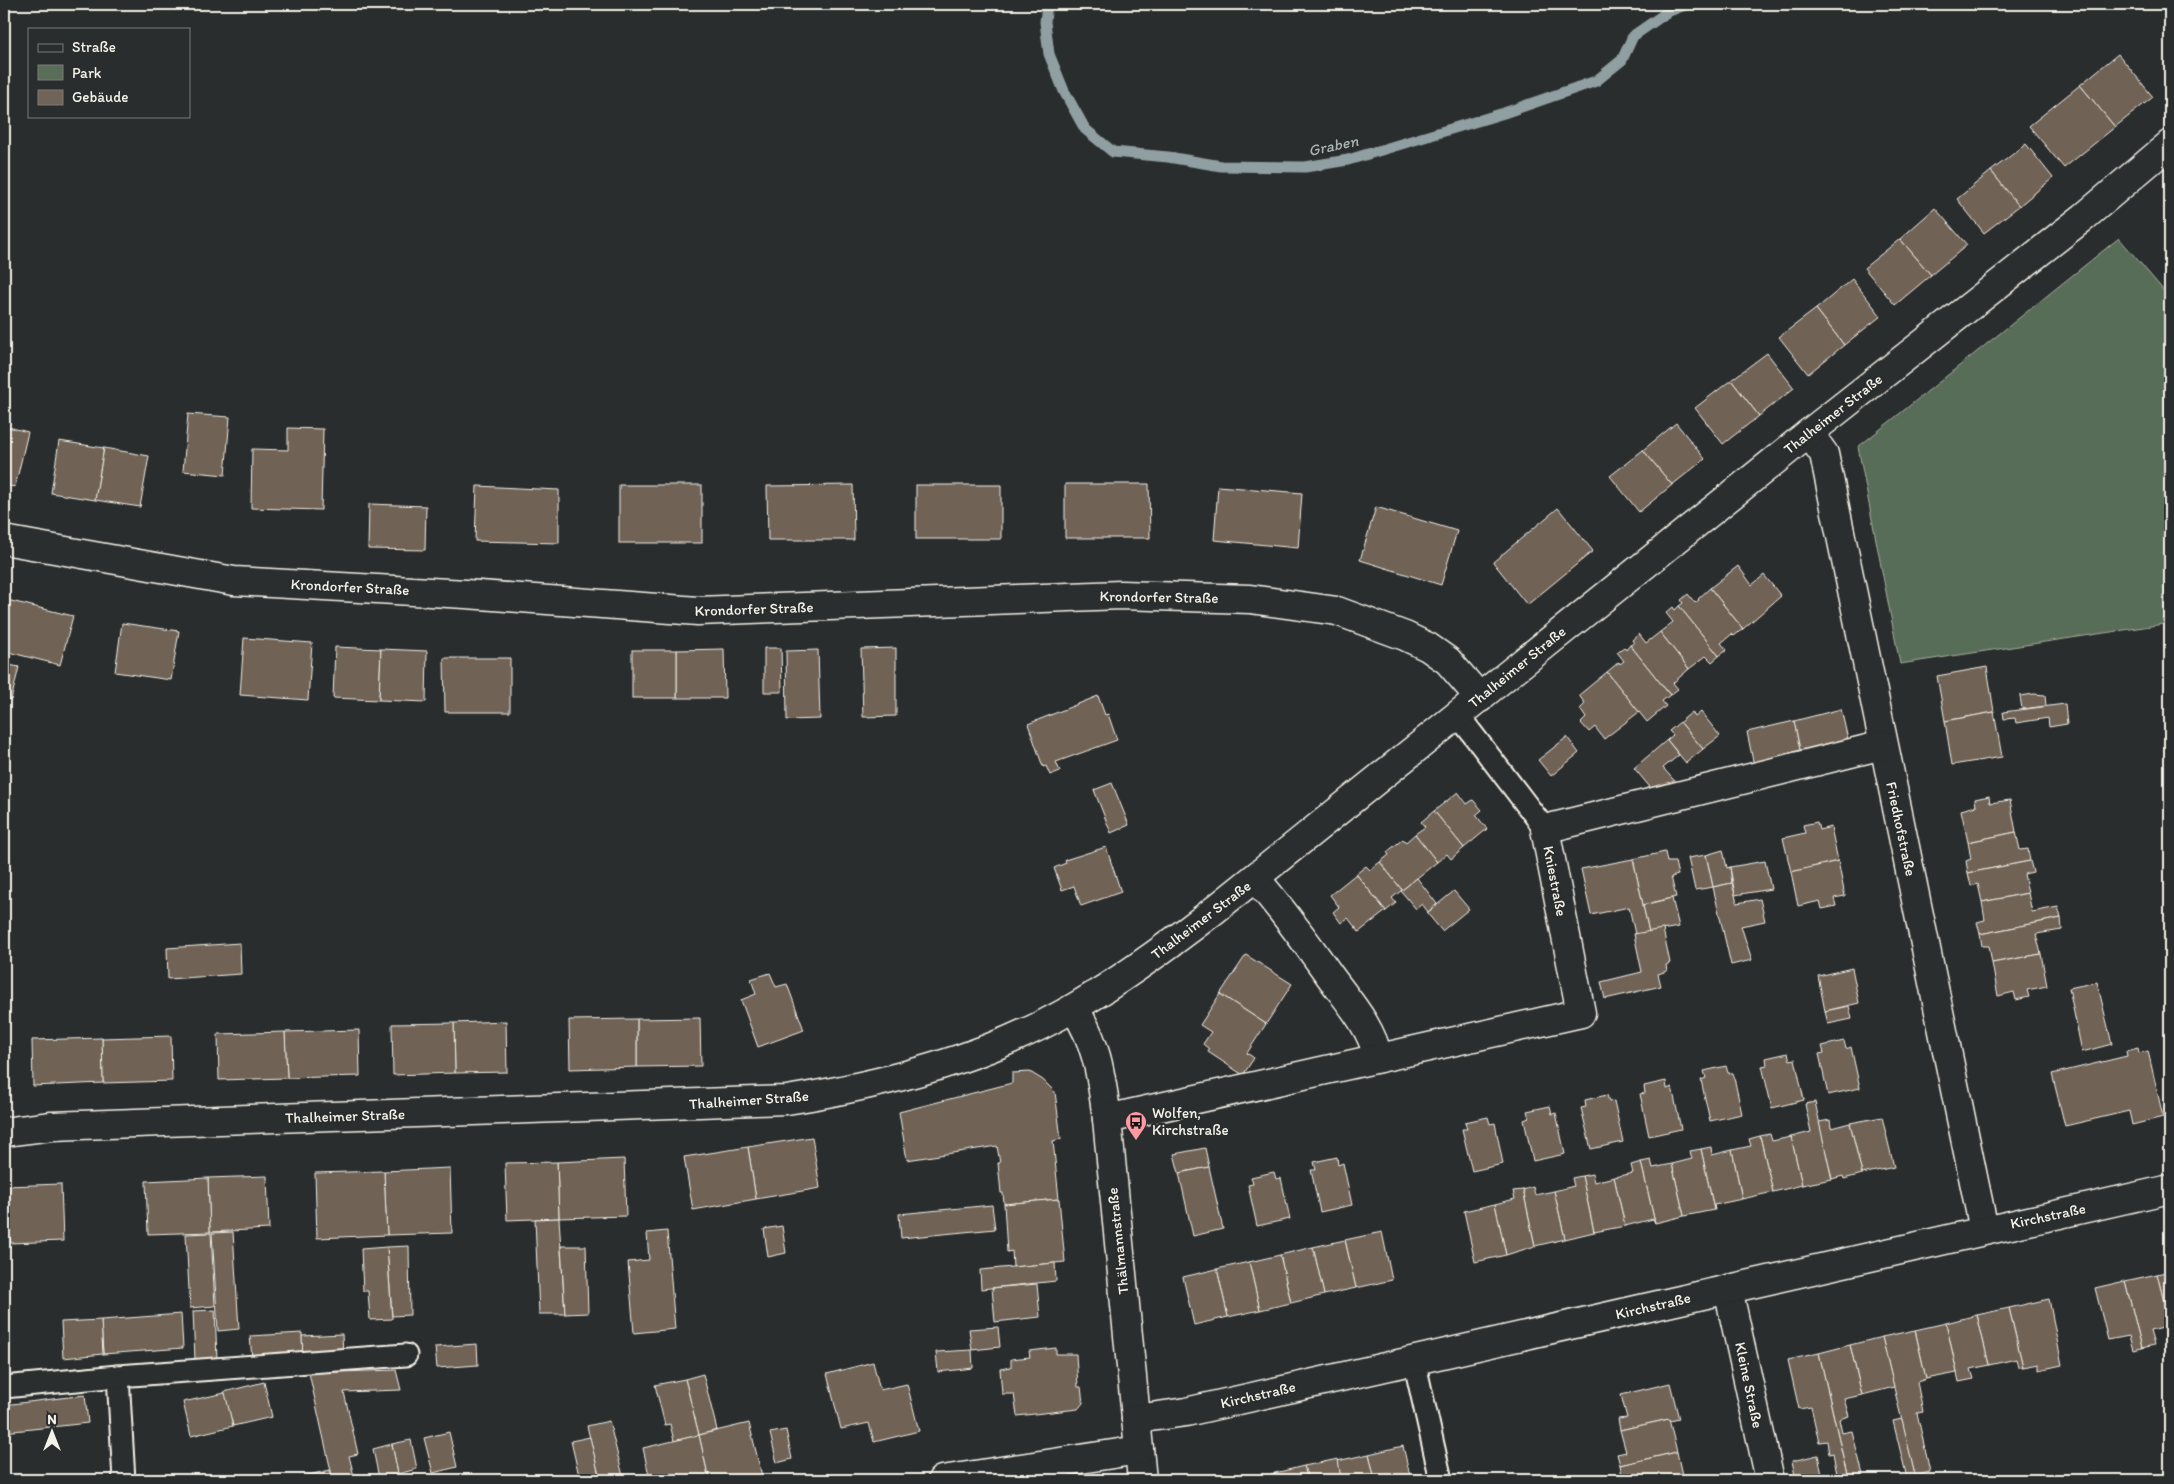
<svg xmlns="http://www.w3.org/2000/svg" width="2174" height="1484" font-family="Itim,sans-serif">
<rect width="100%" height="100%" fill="#2a2d2e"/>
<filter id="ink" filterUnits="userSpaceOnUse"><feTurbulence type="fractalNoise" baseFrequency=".02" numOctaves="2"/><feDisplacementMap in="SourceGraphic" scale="10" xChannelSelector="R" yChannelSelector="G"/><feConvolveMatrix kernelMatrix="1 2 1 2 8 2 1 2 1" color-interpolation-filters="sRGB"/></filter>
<g filter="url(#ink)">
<polygon fill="#596d58" stroke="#a6afa0" points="2119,238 2170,298 2170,623 1900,664 1858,447"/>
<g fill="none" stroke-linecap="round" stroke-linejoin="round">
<polyline stroke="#909fa1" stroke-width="11" points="1047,4 1045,22 1049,54 1064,91 1085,129 1113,152 1168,157 1221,166 1305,167 1348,160 1504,113 1596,81 1622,60 1633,36 1669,11 1687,4"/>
</g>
<g fill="#706357" stroke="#f4f1e8">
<polygon points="2118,54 2153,97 2115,127 2080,85"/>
<polygon points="2080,85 2115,127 2064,168 2029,126"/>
<polygon points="2026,144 2053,178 2019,206 1991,171"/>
<polygon points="1991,171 2019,206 1984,233 1957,199"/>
<polygon points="1935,208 1967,245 1931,275 1900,239"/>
<polygon points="1900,239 1931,275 1895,305 1864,268"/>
<polygon points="1852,279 1881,316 1844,345 1816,309"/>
<polygon points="1816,309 1844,345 1808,374 1779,337"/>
<polygon points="1767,353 1794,388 1759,416 1731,380"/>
<polygon points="1731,380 1759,416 1723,444 1695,408"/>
<polygon points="188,414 230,417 225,475 183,471"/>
<polygon points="1676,423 1705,459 1672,485 1643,450"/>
<polygon points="4,426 28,432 15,487 4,485"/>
<polygon points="288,428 323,429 321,510 251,508 252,449 288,450"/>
<polygon points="59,441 104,448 95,500 51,493"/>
<polygon points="104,448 149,456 140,507 95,500"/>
<polygon points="1643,450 1672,485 1639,512 1610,476"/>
<polygon points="1065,484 1149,484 1150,538 1065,538"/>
<rect x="619" y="485" width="83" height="58"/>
<polygon points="853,485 854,540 768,540 767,486"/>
<rect x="916" y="485" width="85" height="54"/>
<polygon points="477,486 559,490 559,543 475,541"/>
<polygon points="1218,486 1302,493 1298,548 1214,540"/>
<polygon points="369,504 426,506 425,550 368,549"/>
<polygon points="1376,507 1457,531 1441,585 1360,560"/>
<polygon points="1558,508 1593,551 1527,605 1493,562"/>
<polygon points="1738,566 1752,585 1764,575 1781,596 1743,629 1710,588"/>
<polygon points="1710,588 1743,629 1734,636 1732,634 1721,643 1727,650 1719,656 1679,606 1683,603 1681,600 1688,594 1695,603 1699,600 1698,599"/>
<polygon points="7,600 73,616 60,665 4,651 4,611"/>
<polygon points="1679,606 1719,656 1712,662 1706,656 1689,669 1660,632 1673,622 1666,613 1673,607 1675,610"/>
<polygon points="122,623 179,631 171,680 115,672"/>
<polygon points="1660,632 1689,669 1673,683 1678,689 1670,695 1630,645 1634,643 1632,640 1639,634 1646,643"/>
<polygon points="244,638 312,643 308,700 240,695"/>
<polygon points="1630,645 1670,695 1662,701 1666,706 1647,722 1607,672 1619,662 1620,664 1624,661 1617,652 1624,647 1626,650"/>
<polygon points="335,647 381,649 379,700 333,698"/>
<polygon points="764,648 781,648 782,692 764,692"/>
<polygon points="896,648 896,716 863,717 861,649"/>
<polygon points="381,649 427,651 426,702 379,700"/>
<polygon points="724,649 725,698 677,698 677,650"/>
<rect x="632" y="650" width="45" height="48"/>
<polygon points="818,650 820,719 787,720 786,651"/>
<polygon points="444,658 510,658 510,712 445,712"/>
<polygon points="4,664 19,667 11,700 4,698"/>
<polygon points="1987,667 1994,712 1945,721 1937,676"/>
<polygon points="1607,672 1639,712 1604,739 1595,727 1589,732 1581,723 1586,718 1580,709 1585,704 1579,695"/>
<polygon points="2034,694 2045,695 2046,706 2022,709 2020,696"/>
<polygon points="1098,696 1105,715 1108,714 1117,740 1056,762 1060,771 1050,775 1046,766 1043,767 1028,724"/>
<polygon points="2065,704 2067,724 2049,727 2048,718 2016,723 2015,718 2004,719 2003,712"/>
<polygon points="1841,709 1849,744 1801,755 1794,721"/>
<polygon points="1692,712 1695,717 1701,712 1720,736 1703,749 1680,722"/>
<polygon points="1994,712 2002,757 1952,765 1945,721"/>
<polygon points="1794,721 1801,755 1754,766 1747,732"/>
<polygon points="1680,722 1703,749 1686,763 1667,740 1673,735 1669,731"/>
<polygon points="1567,737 1579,753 1551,776 1538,760"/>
<polygon points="1667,740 1679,755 1663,768 1679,786 1654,792 1634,768"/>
<polygon points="1112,783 1129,825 1111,833 1094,790"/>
<polygon points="1458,792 1467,804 1473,800 1482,810 1476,815 1487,829 1464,848 1434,811"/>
<polygon points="1989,796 1990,803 2010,800 2016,832 1968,842 1961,810 1976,806 1975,799"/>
<polygon points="1434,811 1464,848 1451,859 1447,854 1437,862 1415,834 1425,827 1421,822"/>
<polygon points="1817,822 1819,830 1831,827 1838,861 1791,872 1783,838 1805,833 1803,825"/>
<polygon points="2016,832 2020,850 2028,849 2030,861 1968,873 1966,861 1971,859 1968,842"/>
<polygon points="1415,834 1437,862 1402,890 1380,862 1389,855 1387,852 1403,839 1406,842"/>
<polygon points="1106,847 1121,892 1081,906 1074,886 1062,890 1054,868 1066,863 1065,860"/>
<polygon points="1723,850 1727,868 1730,867 1732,883 1713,887 1706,855"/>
<polygon points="1665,852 1667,862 1675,862 1678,875 1671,877 1676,897 1643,905 1633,859"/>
<polygon points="1706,855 1713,887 1695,890 1688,858"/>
<polygon points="1633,859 1649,932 1635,934 1629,907 1591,915 1581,869"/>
<polygon points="1765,861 1771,889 1735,895 1730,867"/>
<polygon points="1838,861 1845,896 1834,898 1836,906 1822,909 1820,901 1798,906 1791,872"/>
<polygon points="2030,861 2033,872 2024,874 2028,893 1982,902 1978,884 1971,886 1968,873"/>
<polygon points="1380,862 1402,890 1392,898 1396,903 1386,911 1356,874 1366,866 1370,870"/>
<polygon points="1356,874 1386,911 1359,932 1348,918 1341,923 1333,912 1339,907 1330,895"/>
<polygon points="1417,878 1437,904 1428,912 1422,904 1416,909 1401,891"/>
<polygon points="1732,883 1737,903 1760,899 1765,921 1741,926 1752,960 1731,965 1713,887"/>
<polygon points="1454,891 1469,909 1442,931 1427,913"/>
<polygon points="2028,893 2032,912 2058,907 2061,918 1980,934 1977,922 1985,920 1982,902"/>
<polygon points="1672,898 1679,927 1649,932 1643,905"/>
<polygon points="2061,918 2062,930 2036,934 2041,954 1992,963 1989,946 1982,946 1980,934"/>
<polygon points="1663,929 1670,963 1666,965 1667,971 1658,974 1661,986 1605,999 1601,982 1642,972 1634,934"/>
<polygon points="240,943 241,974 168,979 167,948"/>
<polygon points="2041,954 2047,986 2027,990 2029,997 2016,1000 2014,992 1998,996 1992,963"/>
<polygon points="1246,955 1292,984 1266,1024 1220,994"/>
<polygon points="1852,968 1859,1003 1825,1011 1818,976"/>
<polygon points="770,973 776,987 787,984 804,1030 758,1047 741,1000 756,994 751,979"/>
<polygon points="2097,982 2112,1044 2082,1052 2069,988"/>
<polygon points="1220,994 1266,1024 1247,1053 1254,1058 1243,1075 1208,1052 1209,1049 1203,1044 1211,1032 1200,1025"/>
<polygon points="1849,1006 1852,1019 1828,1024 1825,1011"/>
<polygon points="700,1018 701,1066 637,1067 637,1019"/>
<polygon points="637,1019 637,1067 570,1069 569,1020"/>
<polygon points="506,1021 507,1072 455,1073 454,1023"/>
<polygon points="454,1023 455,1073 393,1075 392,1024"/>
<polygon points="359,1030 360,1076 287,1078 285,1032"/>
<polygon points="285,1032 287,1078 219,1080 218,1034"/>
<polygon points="171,1036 172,1081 103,1083 102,1038"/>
<polygon points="102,1038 103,1083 33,1086 32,1040"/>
<polygon points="1844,1041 1846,1049 1851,1047 1860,1088 1828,1095 1819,1054 1824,1053 1822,1046"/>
<polygon points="2138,1048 2139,1053 2148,1051 2163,1117 2132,1125 2129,1111 2065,1126 2052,1074 2127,1056 2126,1051"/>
<polygon points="1788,1053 1790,1060 1795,1059 1804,1100 1772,1108 1762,1066 1767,1065 1766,1058"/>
<polygon points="1726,1066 1728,1073 1733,1073 1742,1114 1710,1121 1701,1080 1706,1078 1704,1071"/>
<polygon points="1030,1072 1043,1080 1055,1092 1061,1139 1053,1141 1059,1199 1004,1204 1003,1193 1001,1193 998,1163 1000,1163 997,1146 907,1160 899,1112 1012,1083 1012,1073"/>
<polygon points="1666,1081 1667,1089 1672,1087 1681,1129 1649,1136 1640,1094 1645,1093 1644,1086"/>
<polygon points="1607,1095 1609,1102 1614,1101 1623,1142 1591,1149 1581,1108 1586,1107 1585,1100"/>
<polygon points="1815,1102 1832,1179 1802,1185 1791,1137 1811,1132 1805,1104"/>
<polygon points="1550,1106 1552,1114 1556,1113 1565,1154 1533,1161 1524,1120 1529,1118 1527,1111"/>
<polygon points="1488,1117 1490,1124 1495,1123 1503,1164 1472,1171 1462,1129 1467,1129 1465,1122"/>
<polygon points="1882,1117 1894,1167 1862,1174 1850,1123"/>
<polygon points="1830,1120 1831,1128 1850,1123 1862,1174 1844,1179 1843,1176 1832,1179 1819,1122"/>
<polygon points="1770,1134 1772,1141 1791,1137 1802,1185 1773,1192 1760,1136"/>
<polygon points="1760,1136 1773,1192 1742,1199 1732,1150 1751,1146 1749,1139"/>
<polygon points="812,1137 820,1188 756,1199 748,1147"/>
<polygon points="748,1147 756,1199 693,1210 684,1157"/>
<polygon points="1711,1147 1712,1155 1732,1150 1742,1199 1714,1205 1715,1210 1714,1210 1701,1149"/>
<polygon points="1205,1148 1209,1167 1179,1173 1174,1154"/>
<polygon points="1701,1149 1714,1210 1684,1216 1672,1164 1692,1159 1690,1151"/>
<polygon points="1337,1157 1338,1165 1343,1163 1352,1205 1320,1212 1311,1170 1316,1170 1314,1162"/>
<polygon points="624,1159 626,1216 559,1218 557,1162"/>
<polygon points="1651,1160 1653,1168 1672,1164 1684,1216 1655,1223 1641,1162"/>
<polygon points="557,1162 559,1218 507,1220 505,1163"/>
<polygon points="1641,1162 1655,1223 1653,1219 1625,1226 1614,1177 1633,1173 1631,1165"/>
<polygon points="1209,1167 1223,1229 1193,1236 1179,1173"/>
<polygon points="450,1168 452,1233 387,1235 384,1171"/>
<polygon points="384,1171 387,1235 317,1238 315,1173"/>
<polygon points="1274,1172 1276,1179 1281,1178 1290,1219 1257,1226 1248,1185 1253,1184 1251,1177"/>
<polygon points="1592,1174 1594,1182 1614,1177 1625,1226 1594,1232 1582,1176"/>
<polygon points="267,1176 269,1229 210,1232 208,1178"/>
<polygon points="1582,1176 1594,1232 1565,1239 1554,1191 1574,1186 1572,1178"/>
<polygon points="208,1178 210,1232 148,1234 146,1181"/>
<polygon points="61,1184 63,1241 10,1243 7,1186"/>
<polygon points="4,1186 7,1186 10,1243 4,1243"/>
<polygon points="1533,1187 1535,1195 1554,1191 1565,1239 1535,1246 1523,1190"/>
<polygon points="1523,1190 1535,1246 1506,1255 1495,1204 1515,1199 1513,1191"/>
<polygon points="1059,1199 1065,1262 1013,1267 1012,1251 1007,1252 1004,1204"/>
<polygon points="1495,1204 1506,1255 1475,1262 1464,1211"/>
<polygon points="992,1205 995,1229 901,1238 899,1214"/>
<polygon points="559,1218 565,1314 539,1314 535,1219"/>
<polygon points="782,1226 786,1253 768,1257 764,1229"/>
<polygon points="667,1231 675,1329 634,1333 628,1262 649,1260 647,1233"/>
<polygon points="233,1232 239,1329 218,1331 212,1233"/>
<polygon points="1382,1232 1392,1280 1356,1288 1345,1240"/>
<polygon points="211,1233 215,1306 190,1308 186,1234"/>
<polygon points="1345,1240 1356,1288 1324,1295 1313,1247"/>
<polygon points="409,1246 410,1315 392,1316 387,1247"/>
<polygon points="561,1246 586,1246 588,1313 565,1314"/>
<polygon points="387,1247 392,1319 370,1320 368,1291 363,1291 361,1249"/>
<polygon points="1313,1247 1324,1295 1291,1303 1280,1255"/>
<polygon points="1280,1255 1291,1303 1260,1310 1249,1262"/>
<polygon points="1249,1262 1260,1310 1228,1317 1217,1269"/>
<polygon points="1055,1263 1056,1281 981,1289 980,1270"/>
<polygon points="1217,1269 1228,1317 1194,1325 1183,1277"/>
<polygon points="2170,1271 2170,1326 2157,1274"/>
<polygon points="2157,1274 2170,1326 2150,1331 2154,1345 2142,1348 2125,1281"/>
<polygon points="2125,1281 2142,1348 2133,1350 2129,1336 2108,1340 2095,1288"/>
<polygon points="1037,1284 1040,1317 995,1322 992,1288"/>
<polygon points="2049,1299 2062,1365 2039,1370 2039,1364 2023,1367 2009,1308"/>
<polygon points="2009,1308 2023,1367 2018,1367 2016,1359 1989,1365 1977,1315"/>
<polygon points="215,1310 217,1360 195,1360 193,1311"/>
<polygon points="181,1314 183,1348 103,1354 101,1320"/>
<polygon points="1977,1315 1989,1365 1971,1369 1974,1379 1959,1382 1946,1323"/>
<polygon points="101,1320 103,1354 63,1358 61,1322"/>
<polygon points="1946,1323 1957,1373 1926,1379 1915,1330"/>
<polygon points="998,1327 1000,1347 972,1350 969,1329"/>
<polygon points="1915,1330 1926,1379 1917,1382 1923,1412 1917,1413 1930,1472 1915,1476 1882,1337"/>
<polygon points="302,1333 303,1357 252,1359 250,1336"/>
<polygon points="342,1334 343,1355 303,1357 302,1336"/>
<polygon points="1882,1337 1894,1387 1862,1395 1850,1345"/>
<polygon points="477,1344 478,1365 437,1368 435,1347"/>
<polygon points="1850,1345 1862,1395 1844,1399 1849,1416 1839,1419 1842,1433 1852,1431 1863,1475 1848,1479 1819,1353"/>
<polygon points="1056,1348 1056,1354 1076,1354 1078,1387 1081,1387 1083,1403 1078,1409 1017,1416 1014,1394 1002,1394 1000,1369 1011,1367 1011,1359 1030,1357 1029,1351"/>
<polygon points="972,1350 973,1368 938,1372 936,1352"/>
<polygon points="1819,1353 1848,1479 1848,1480 1838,1480 1833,1453 1829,1454 1827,1441 1819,1442 1811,1407 1799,1409 1788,1360"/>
<polygon points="873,1362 880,1390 907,1384 919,1431 874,1442 869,1423 841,1429 827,1374"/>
<polygon points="396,1370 401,1390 344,1392 358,1454 349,1456 355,1480 333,1480 309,1373"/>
<polygon points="703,1374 717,1430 699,1435 685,1379"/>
<polygon points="685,1379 699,1435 674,1441 670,1424 665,1425 655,1385"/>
<polygon points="264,1382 272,1417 233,1426 224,1392"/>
<polygon points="1670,1383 1679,1419 1670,1421 1669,1419 1620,1430 1618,1419 1627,1418 1621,1395"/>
<polygon points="225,1393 233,1426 191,1436 183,1402"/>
<polygon points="85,1395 88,1423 4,1432 4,1405"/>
<polygon points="1669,1419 1677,1452 1620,1465 1617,1454 1626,1452 1620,1430"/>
<polygon points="1902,1419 1915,1476 1907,1478 1893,1421"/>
<polygon points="609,1421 624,1480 600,1480 587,1426"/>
<polygon points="749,1423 762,1476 743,1480 709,1480 699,1435"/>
<polygon points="786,1430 792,1459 777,1463 770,1433"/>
<polygon points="449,1432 457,1467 433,1473 424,1438"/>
<polygon points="699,1435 709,1480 650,1480 643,1448"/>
<polygon points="590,1437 600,1480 580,1480 571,1441"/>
<polygon points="411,1440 417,1469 398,1474 392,1444"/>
<polygon points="392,1444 398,1474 379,1478 373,1449"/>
<polygon points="1403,1446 1411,1480 1375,1480 1369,1454"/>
<polygon points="1677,1452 1683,1480 1632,1480 1631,1473 1622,1475 1620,1465"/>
<polygon points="1369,1454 1375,1480 1341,1480 1337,1461"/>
<polygon points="1818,1455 1823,1480 1796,1480 1792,1461"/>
<polygon points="1338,1459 1341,1480 1308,1480 1304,1466"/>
<polygon points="1304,1466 1308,1480 1274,1480 1273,1475 1272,1476 1271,1474"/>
<polygon points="330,1470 333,1480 297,1480 296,1478"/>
<polygon points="1273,1475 1274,1480 1252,1480 1272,1476"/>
<polygon points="551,1477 552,1480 536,1480"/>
</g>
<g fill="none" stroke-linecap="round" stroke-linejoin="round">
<g stroke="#f4f1e8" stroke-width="25">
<g id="lane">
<polyline points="1458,715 1545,829"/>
<polyline points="1414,1360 1441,1480"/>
<polyline points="118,1376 124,1480"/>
<polyline points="4,1387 118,1376 406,1355"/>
</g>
</g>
<g stroke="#f4f1e8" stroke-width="31">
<g id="street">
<polyline points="1809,433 1824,454 1984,1230"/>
<polyline points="4,540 234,581 466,594 698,611 1121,595 1250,599 1337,611 1405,636 1428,647 1448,661 1480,698"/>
<path d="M 1255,878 C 1282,909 1306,942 1330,976 C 1348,1001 1372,1027 1378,1058"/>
<path d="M 1074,1008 C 1098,1045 1101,1076 1107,1119 L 1142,1480"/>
<polyline points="1107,1119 1581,1013 1545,829 1883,745"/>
<polyline points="1728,1289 1770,1480"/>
<polyline points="1136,1419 1186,1412 2170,1189"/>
<polyline points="942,1480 1139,1450"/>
</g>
</g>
<g stroke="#f4f1e8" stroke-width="31">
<path id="secondary" d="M 4,1132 L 52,1126 L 787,1100 C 886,1084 988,1058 1075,1007 C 1123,979 1168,946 1212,912 L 1809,433 L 2084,217 L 2170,144"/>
</g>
<use href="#lane" stroke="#2a2d2e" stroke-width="21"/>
<use href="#street" stroke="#2a2d2e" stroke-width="28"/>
<use href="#secondary" stroke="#2a2d2e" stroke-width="28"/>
</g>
</g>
<defs>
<g id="bus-pin" transform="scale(1.125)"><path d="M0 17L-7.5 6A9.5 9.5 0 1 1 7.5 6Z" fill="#ff9aa2" stroke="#2a2d2e"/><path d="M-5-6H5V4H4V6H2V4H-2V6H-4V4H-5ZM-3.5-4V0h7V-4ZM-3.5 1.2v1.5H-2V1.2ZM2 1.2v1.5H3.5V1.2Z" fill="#111"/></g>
</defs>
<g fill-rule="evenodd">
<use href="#bus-pin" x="1136" y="1122"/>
</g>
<g text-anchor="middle" stroke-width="4.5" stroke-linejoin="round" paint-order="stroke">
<g font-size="15" fill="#f4f1e8" stroke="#2a2d2e">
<text transform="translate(1833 414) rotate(-38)" y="5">Thalheimer Straße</text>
<text transform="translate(350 587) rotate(3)" y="5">Krondorfer Straße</text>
<text transform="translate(1159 597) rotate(1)" y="5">Krondorfer Straße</text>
<text transform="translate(754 609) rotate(-2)" y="5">Krondorfer Straße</text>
<text transform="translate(1517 667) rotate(-39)" y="5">Thalheimer Straße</text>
<text transform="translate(1901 829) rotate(78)" y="5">Friedhofstraße</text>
<text transform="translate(1555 881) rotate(79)" y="5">Kniestraße</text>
<text transform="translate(1201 920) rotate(-37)" y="5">Thalheimer Straße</text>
<text transform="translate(749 1100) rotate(-4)" y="5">Thalheimer Straße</text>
<text transform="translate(345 1116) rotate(-2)" y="5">Thalheimer Straße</text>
<text transform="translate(2048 1216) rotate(-12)" y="5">Kirchstraße</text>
<text transform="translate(1118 1241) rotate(-96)" y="5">Thälmannstraße</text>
<text transform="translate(1653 1306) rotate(-13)" y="5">Kirchstraße</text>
<text transform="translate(1749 1385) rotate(78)" y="5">Kleine Straße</text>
<text transform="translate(1258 1395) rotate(-13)" y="5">Kirchstraße</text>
</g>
<g font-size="15" fill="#f4f1e8" stroke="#2a2d2e" text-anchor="start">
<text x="1152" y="1118">Wolfen,<tspan x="1152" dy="17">Kirchstraße</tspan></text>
</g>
<g font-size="16" font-style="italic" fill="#a9b4b2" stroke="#2a2d2e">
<text transform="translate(1333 145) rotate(-12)" y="6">Graben</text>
</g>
</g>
<rect width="2174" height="1484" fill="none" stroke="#2a2d2e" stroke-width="20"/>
<rect x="10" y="10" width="2154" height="1464" fill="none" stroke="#f4f1e8" stroke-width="2" filter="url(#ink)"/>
<rect x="28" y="28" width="162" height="90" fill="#2a2d2e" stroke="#7b7b78"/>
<rect x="38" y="44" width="25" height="8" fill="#2a2d2e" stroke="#7b7b78"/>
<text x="72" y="52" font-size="15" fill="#f4f1e8">Straße</text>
<rect x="38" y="65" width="25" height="15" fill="#596d58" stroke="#7b7b78"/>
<text x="72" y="78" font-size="15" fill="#f4f1e8">Park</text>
<rect x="38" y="90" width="25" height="15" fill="#706357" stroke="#7b7b78"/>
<text x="72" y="102" font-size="15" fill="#f4f1e8">Gebäude</text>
<g transform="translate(52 1432)" stroke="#2a2d2e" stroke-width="4" paint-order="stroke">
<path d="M0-4L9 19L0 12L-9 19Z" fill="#f4f1e8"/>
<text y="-8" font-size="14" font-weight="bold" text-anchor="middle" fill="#f4f1e8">N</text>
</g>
</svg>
